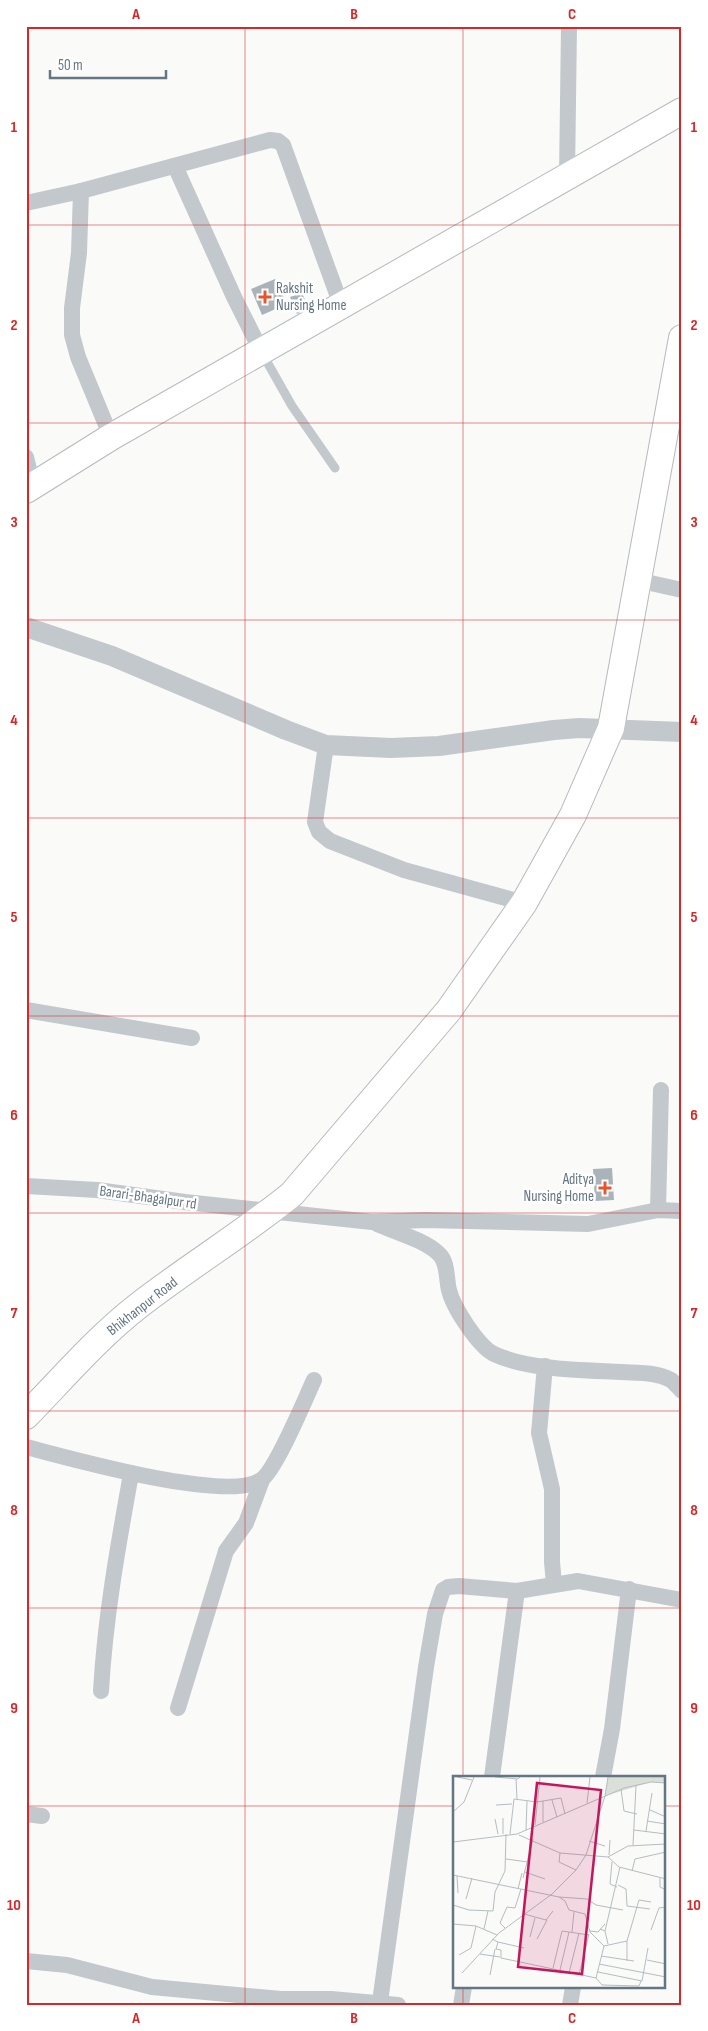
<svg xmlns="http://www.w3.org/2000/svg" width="708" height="2031" font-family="'Sofia Sans Condensed',sans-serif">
<rect width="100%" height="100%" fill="#fafaf8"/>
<g fill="#aab3b9">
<polygon points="275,279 287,304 262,315 251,289"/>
<polygon points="302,293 308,307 297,314 290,297"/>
<polygon points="612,1168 614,1200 595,1201 593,1169"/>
</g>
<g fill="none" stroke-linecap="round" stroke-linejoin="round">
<g stroke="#b5babe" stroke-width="28">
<g id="primary">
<polyline points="26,490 111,437 682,111"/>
<path d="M 26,1416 C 62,1379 97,1338 138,1306 C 188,1267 243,1234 292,1194 L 449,1010 L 524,903 L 573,815 L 611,728 L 682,338"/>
</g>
</g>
<polyline stroke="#c3c8cc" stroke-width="9" points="262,353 292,406 335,468"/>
<g stroke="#c3c8cc" stroke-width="16">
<polyline points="175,166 234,297 261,351"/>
<polyline points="567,176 569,26"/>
<polyline points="81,191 79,253 72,308 72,335 78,357 111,437"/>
<polyline points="26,203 81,191 270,140 278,141 283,145 341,305"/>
<polyline points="26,457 33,486"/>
<polyline points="637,580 682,590"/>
<polyline points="326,745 315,822 319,832 330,841 404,870 524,903"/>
<polyline points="26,1010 192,1038"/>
<polyline points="26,1186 97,1190 185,1202 372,1222 425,1220 588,1224 658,1210 682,1211"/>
<polyline points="658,1210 661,1090"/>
<path d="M 377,1224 C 395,1232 425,1240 439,1254 C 448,1262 446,1278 449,1290 C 453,1307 478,1346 494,1354 C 528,1370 584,1370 622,1372 C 638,1373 657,1372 671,1380 C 675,1383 678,1387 682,1391"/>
<polyline points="545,1366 539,1433 552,1489 552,1562 554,1584"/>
<path d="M 26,1447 C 70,1458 226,1503 261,1480 C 276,1470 305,1399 314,1380"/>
<path d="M 101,1691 C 105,1618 118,1546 131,1474"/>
<polyline points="178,1708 226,1551 246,1523 262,1480"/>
<polyline points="492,1777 517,1591"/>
<polyline points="603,1777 612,1729 629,1589"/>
<polyline points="26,1814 42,1816"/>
<polyline points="26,1961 67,1965 152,1987 281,1999 331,1999 398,2005"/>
<polyline points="380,2002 426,1667 435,1614 443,1590 448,1587 459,1586 517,1591 578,1581 682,1600"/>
<polyline points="461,2005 464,1987"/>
<polyline points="570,2005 573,1987"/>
</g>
<polyline stroke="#c3c8cc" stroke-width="20" points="26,627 112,656 286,730 326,745 391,748 439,746 554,730 579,728 682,732"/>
<use href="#primary" stroke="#fff" stroke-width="26"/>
</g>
<path fill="none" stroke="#d62828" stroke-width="1" stroke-opacity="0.55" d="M 245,26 L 245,2005M 463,26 L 463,1777M 26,225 L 682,225M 26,423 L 682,423M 26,620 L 682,620M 26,818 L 682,818M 26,1016 L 682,1016M 26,1213 L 682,1213M 26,1411 L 682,1411M 26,1608 L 682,1608M 26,1806 L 454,1806M 664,1806 L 682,1806M 463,1987 L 463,2005"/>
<g fill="#e4572e" stroke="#fff" stroke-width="2">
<path d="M262.5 289.5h5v5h5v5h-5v5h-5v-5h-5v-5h5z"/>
<path d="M602.5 1180.5h5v5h5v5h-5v5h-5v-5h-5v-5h5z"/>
</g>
<g text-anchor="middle" stroke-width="5" stroke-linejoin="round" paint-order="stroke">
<g font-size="15" fill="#657683" stroke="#fff" text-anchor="start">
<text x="276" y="293">Rakshit<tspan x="276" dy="17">Nursing Home</tspan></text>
<text x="594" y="1184" text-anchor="end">Aditya<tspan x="594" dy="17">Nursing Home</tspan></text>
</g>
<g font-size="15" fill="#657683" stroke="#fff">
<text transform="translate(148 1197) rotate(8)" y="5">Barari-Bhagalpur rd</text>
<text transform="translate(142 1306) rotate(-38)" y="5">Bhikhanpur Road</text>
</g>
</g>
<g transform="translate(453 1776)">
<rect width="212" height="212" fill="#fafaf8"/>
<path d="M 155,1 L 212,1 L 212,7 L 198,6 L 152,20 Z" fill="#dadfd7"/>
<path fill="none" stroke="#b5bdc2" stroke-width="1" d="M 4,1 L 19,4M 42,1 L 65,3 L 67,1M 63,3 L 64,23M 168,13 L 171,35 L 184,38M 99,24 L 104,41M 134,27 L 137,1M 43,29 L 59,28M 197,34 L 213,41M 0,36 L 11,26 L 21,1M 50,42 L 50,58M 42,43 L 45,58M 194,45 L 213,48M 90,46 L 90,25M 82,49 L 87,1M 73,54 L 74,25M 181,54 L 213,58M 193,55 L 199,17M 57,58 L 61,23 L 84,26 L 108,22 L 112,38M 66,59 L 107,77 L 155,81 L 166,91 L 213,103M 136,65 L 152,70M 0,66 L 64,58 L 171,12 L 198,6 L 213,7M 180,69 L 183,10M 107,77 L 106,86 L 123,94M 156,79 L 157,64M 155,81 L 175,70 L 213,68M 53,83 L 75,86M 159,86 L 157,108 L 164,111M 179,95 L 182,83 L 213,76M 72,96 L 92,103M 0,99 L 106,121 L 134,123 L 143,129 L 170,134M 4,100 L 5,117M 70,102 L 80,63M 207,102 L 207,111 L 213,114M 165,109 L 173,113 L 174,130 L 197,133M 65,113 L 69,97M 13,123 L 19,102M 0,129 L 16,134 L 40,135 L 42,116 L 52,95 L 53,58M 71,138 L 93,144 L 100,135M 0,148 L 23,150 L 44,159M 52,152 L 47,147 L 54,131 L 62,132 L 68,113M 31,153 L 35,135M 147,153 L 152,155 L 155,168M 198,154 L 206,132 L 213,131M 137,155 L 145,156 L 152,148M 152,155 L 167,91M 119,156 L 121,136M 77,161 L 82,142M 39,163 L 45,166 L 43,173 L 48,174 L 48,182 L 143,202 L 151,170 L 137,156 L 132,138 L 116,134 L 112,125 L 106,121M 84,163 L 94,144M 45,166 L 71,172M 151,170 L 174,165M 27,178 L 47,181M 6,179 L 18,172 L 23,150M 148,180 L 181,185M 194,184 L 213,188M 174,185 L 174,165 L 186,124 L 198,126M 146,188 L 213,201M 100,192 L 109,155 L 136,159M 107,194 L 116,156M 145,196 L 189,205 L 195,172M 9,197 L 46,157 L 99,118 L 123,94 L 133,79 L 152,20 L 155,1M 116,197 L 126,157M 37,199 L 42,173M 126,199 L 136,158M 143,202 L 149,209 L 186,210 L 188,205"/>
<path fill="#c2185b" fill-opacity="0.15" stroke="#c2185b" stroke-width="2.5" d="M 84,7 L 148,14 L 129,198 L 65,191 Z"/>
<rect width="212" height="212" fill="none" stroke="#657683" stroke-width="2.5"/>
</g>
<rect width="708" height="2031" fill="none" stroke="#ffffff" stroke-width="55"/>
<path d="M50 70v8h116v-8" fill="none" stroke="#657683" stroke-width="2.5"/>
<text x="58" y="70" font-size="15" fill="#657683" stroke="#ffffff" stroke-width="4" paint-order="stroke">50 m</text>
<rect x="28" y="28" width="652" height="1976" fill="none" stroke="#d62828" stroke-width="2"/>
<g font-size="16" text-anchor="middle" font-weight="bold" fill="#d62828">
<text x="136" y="19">A</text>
<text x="354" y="19">B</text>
<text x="572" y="19">C</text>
<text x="14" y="132">1</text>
<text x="694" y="132">1</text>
<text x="14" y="330">2</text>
<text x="694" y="330">2</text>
<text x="14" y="527">3</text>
<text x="694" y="527">3</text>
<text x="14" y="725">4</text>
<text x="694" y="725">4</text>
<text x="14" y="922">5</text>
<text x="694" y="922">5</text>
<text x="14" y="1120">6</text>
<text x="694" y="1120">6</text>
<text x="14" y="1318">7</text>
<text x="694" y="1318">7</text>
<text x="14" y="1515">8</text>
<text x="694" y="1515">8</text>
<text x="14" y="1713">9</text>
<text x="694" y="1713">9</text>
<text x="14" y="1910">10</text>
<text x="694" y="1910">10</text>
<text x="136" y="2023">A</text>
<text x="354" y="2023">B</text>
<text x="572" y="2023">C</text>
</g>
</svg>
